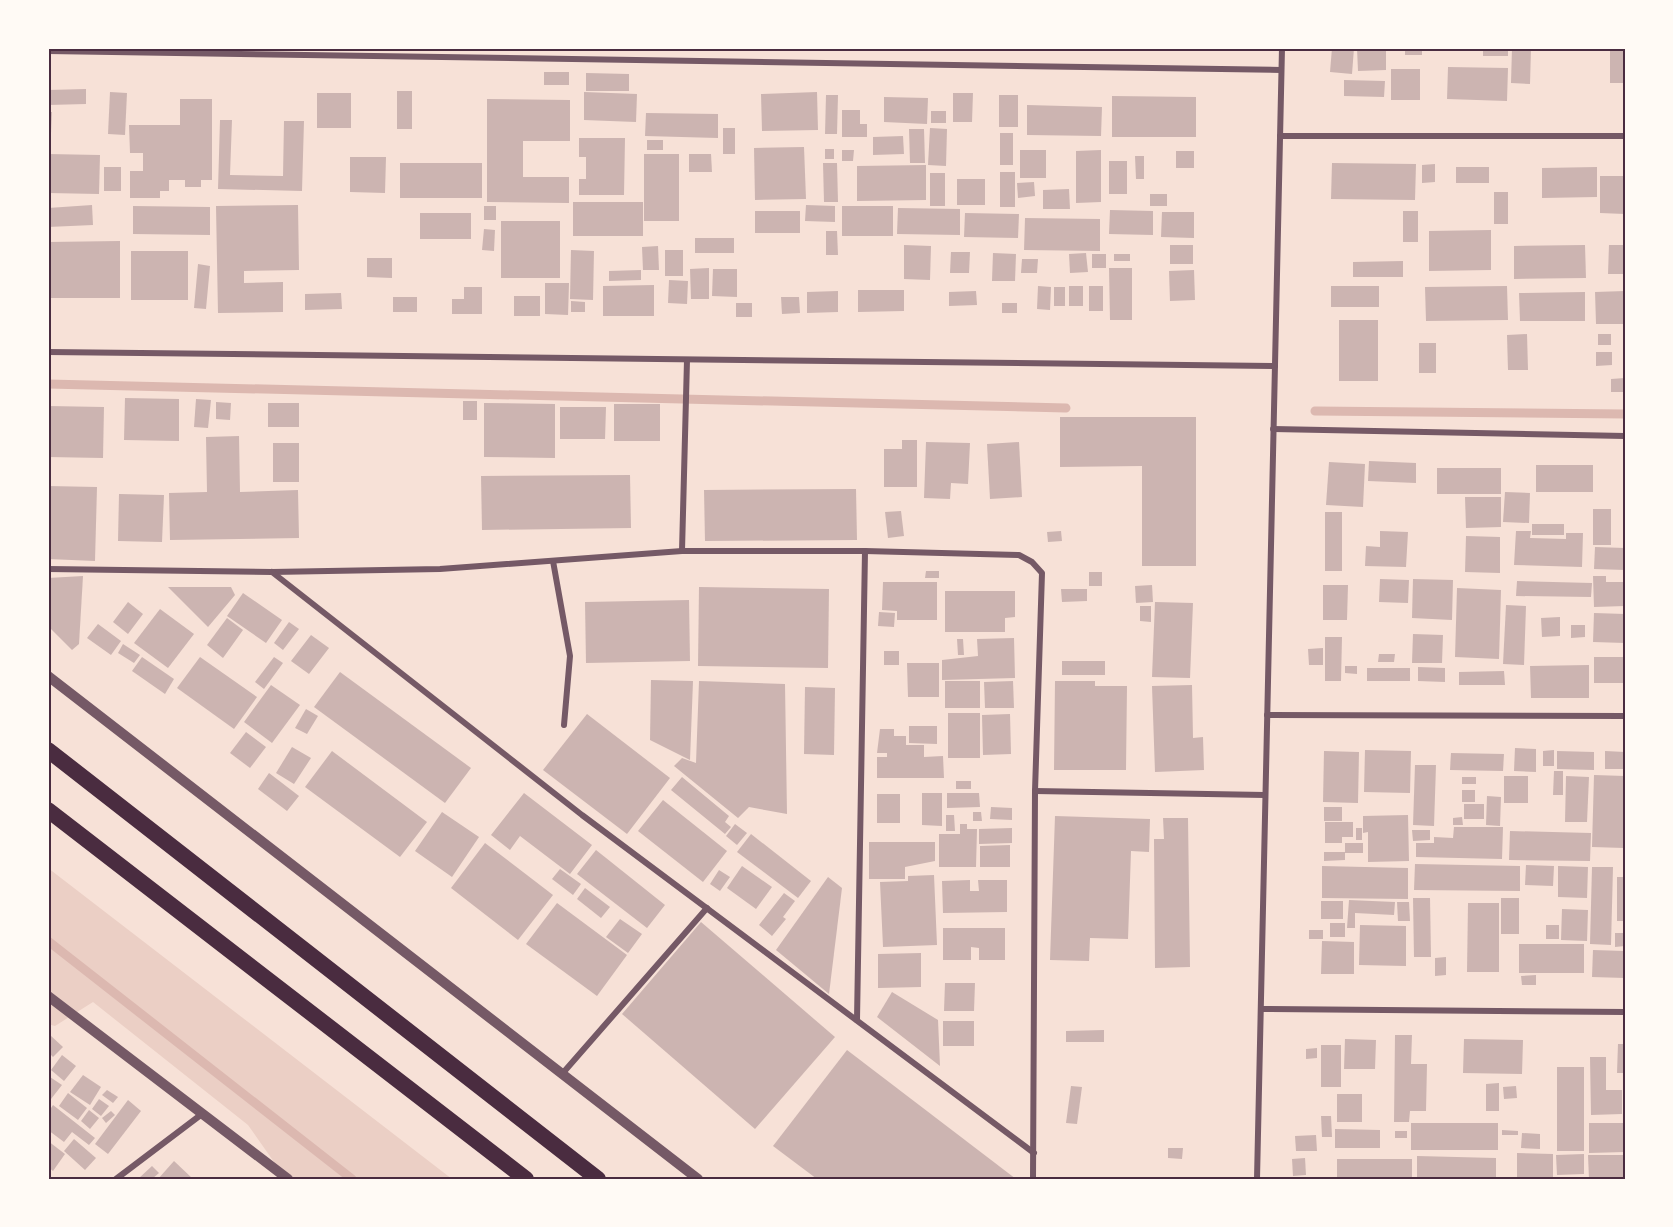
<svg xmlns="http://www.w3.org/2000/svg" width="1673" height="1227" font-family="'Work Sans',sans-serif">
<rect width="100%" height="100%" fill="#f7e1d7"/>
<polygon fill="#ebcfc5" points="48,868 452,1179 286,1179 248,1125 93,1002 55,1026 48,1024"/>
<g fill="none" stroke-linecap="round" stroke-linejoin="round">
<g stroke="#dcb8b0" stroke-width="9">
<polyline points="48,384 1066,408"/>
<polyline points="1315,411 1625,414"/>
<polyline points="48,941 352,1179"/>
</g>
</g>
<g fill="#ccb4b1">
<polygon points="1332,48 1354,48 1352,74 1330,72"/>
<polygon points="1357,48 1386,48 1386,70 1358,71"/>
<rect x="1405" y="48" width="17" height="7"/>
<rect x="1483" y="48" width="25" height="8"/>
<polygon points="1512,48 1531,48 1530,84 1511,83"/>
<rect x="1610" y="48" width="14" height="35"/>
<polygon points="1448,67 1508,68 1507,101 1447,99"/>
<rect x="1391" y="69" width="29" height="31"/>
<rect x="544" y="72" width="25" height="13"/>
<polygon points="586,73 629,74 629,91 586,91"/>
<polygon points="1344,80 1385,81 1384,97 1344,96"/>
<polygon points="86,89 86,104 48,105 48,90"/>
<rect x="397" y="91" width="15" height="38"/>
<polygon points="110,92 127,93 125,135 108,134"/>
<polygon points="584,92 637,94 636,122 584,120"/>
<polygon points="817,92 818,130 762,131 761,94"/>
<rect x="317" y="93" width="34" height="35"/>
<polygon points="953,93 973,93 972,122 953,122"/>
<polygon points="826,95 838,95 837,134 825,134"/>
<rect x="999" y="95" width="19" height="32"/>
<polygon points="1112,96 1196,97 1196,137 1112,137"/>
<polygon points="884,97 928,98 927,124 884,122"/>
<polygon points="180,99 212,99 212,180 201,180 201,187 185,187 185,180 169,180 169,191 160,191 160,198 130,198 130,171 143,171 143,153 130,153 129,125 180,125"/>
<polygon points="487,99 570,100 570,141 523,141 523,177 569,177 569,203 487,202"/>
<polygon points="1027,105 1102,107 1101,136 1027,135"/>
<polygon points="842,110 860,110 860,124 867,124 867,137 842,137"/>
<rect x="931" y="111" width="15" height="12"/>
<polygon points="48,112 52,112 51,133 48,133"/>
<polygon points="646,113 718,114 718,138 645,136"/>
<polygon points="220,120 232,120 230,175 283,176 284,121 304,121 302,191 218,189"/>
<rect x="723" y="128" width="12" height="26"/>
<polygon points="930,128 947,129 946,166 928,165"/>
<polygon points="909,129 924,129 925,163 910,163"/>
<rect x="1000" y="133" width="13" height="32"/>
<polygon points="903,136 904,154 873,155 873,137"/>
<polygon points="579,138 625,138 624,195 579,195 579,179 586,179 586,157 579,157"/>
<rect x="647" y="140" width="16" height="10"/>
<polygon points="804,147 806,199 755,200 754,148"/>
<rect x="825" y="149" width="9" height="10"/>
<polygon points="842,150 854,150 853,161 842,161"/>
<rect x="1020" y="150" width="26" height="28"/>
<polygon points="1101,150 1101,202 1076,203 1076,151"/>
<rect x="1176" y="151" width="18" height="17"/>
<polygon points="48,154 100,155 99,194 48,193"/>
<rect x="644" y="154" width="35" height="67"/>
<polygon points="689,154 711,154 712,172 689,172"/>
<polygon points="1135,156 1144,156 1144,179 1136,179"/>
<polygon points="350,157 386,157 385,193 350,192"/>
<rect x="1109" y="161" width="18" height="33"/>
<rect x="400" y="163" width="82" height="35"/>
<polygon points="823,163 837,163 838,202 824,202"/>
<polygon points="1332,163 1416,164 1415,200 1331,199"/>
<polygon points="1435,164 1435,182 1422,183 1422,165"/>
<polygon points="926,165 926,200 857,201 857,166"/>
<rect x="104" y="167" width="17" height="24"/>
<rect x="1456" y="167" width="33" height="16"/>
<polygon points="1597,167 1597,197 1542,198 1542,168"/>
<rect x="1000" y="172" width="15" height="35"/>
<rect x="930" y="173" width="15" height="33"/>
<polygon points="1600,176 1625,176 1625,214 1600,213"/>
<rect x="957" y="179" width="28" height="26"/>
<polygon points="1034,182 1035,196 1018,198 1017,183"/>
<polygon points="1069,189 1070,209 1043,209 1043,190"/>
<rect x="1494" y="192" width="14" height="32"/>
<rect x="1150" y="194" width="17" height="12"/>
<rect x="573" y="202" width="70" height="34"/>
<polygon points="92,205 93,225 48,227 48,208"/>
<polygon points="298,205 299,270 244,271 244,283 283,282 283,312 218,313 216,206"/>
<polygon points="806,205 835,206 835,222 805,221"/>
<polygon points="133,206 210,207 210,235 133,234"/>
<rect x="484" y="206" width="12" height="14"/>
<rect x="842" y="206" width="51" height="30"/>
<polygon points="898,208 960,209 960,235 897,234"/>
<polygon points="1110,210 1153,211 1153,235 1109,234"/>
<rect x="755" y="211" width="45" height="22"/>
<rect x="1403" y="211" width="15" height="31"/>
<polygon points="1162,212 1194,212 1194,238 1161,237"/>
<rect x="420" y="213" width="51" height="26"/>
<polygon points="965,213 1019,214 1018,238 964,237"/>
<polygon points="1025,218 1100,219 1100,251 1024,250"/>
<rect x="501" y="221" width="59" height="57"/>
<polygon points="484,229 495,230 494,251 482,250"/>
<polygon points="1491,230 1491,270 1429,271 1429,231"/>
<polygon points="826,231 837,231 838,255 826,255"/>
<rect x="695" y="238" width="39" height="15"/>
<polygon points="120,241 120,298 48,298 48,242"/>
<polygon points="904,245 931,246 930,280 904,279"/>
<rect x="1170" y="245" width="23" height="19"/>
<polygon points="1585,245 1586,278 1514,279 1514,246"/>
<polygon points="1609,245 1625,245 1625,274 1608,274"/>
<polygon points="658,246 659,270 643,270 642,247"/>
<polygon points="571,250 594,251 593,300 570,299"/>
<rect x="665" y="250" width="18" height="26"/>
<rect x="131" y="251" width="57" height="49"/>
<polygon points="951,252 970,252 969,273 950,273"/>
<polygon points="993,253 1016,254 1015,281 992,281"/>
<polygon points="1086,253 1088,272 1070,273 1069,254"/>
<rect x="1092" y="254" width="14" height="14"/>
<rect x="1114" y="254" width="16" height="7"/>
<polygon points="367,258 392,258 392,278 367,277"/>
<polygon points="1022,259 1038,259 1037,273 1021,273"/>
<polygon points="1403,261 1403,277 1353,277 1353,262"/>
<polygon points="198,264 210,266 206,309 194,308"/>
<polygon points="709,268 709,299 691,299 690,269"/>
<polygon points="1109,268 1132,268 1132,320 1110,320"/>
<polygon points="713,269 737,269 737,297 712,296"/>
<polygon points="641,270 641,280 609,281 609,271"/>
<polygon points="1194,270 1195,300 1170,301 1169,271"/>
<polygon points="669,280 688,281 687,304 668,303"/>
<polygon points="545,283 569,283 568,315 545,314"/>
<polygon points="654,285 654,316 603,316 603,286"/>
<polygon points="1038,286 1051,287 1050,310 1037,309"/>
<rect x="1069" y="286" width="14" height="20"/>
<rect x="1089" y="286" width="14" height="25"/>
<rect x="1331" y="286" width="48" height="21"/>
<polygon points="1507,286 1508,320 1426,321 1425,287"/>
<polygon points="464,287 482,287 482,314 452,314 452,299 464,299"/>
<rect x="1054" y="287" width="11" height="19"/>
<polygon points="858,290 904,290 904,311 858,312"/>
<polygon points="838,291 838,312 807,313 807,292"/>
<polygon points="976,291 977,305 949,306 949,292"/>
<polygon points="1625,291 1625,324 1596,324 1595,292"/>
<polygon points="1585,292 1585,321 1520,321 1519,293"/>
<polygon points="341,293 342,309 305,310 305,294"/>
<rect x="514" y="296" width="26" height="20"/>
<rect x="393" y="297" width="24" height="15"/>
<polygon points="781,297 799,297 800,313 782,314"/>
<polygon points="571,301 585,302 585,312 571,312"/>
<rect x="736" y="303" width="16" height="14"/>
<rect x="1002" y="303" width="15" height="10"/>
<rect x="1339" y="320" width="39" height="61"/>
<polygon points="1527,334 1528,370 1508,370 1507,335"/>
<rect x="1598" y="334" width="13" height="11"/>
<rect x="1419" y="343" width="17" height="30"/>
<polygon points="1596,352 1612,352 1612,365 1596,366"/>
<polygon points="1625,378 1625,392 1611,392 1611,379"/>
<polygon points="125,398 179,399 179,441 124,440"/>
<polygon points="196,399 211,400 208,428 194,427"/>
<rect x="463" y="401" width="14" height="19"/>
<polygon points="216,402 231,403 230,420 216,419"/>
<rect x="268" y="403" width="31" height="24"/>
<polygon points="484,403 555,404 555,458 484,457"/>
<rect x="614" y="404" width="46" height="37"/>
<polygon points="48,406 104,407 103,458 48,457"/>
<polygon points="560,407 606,407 605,439 560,439"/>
<polygon points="1060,417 1196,417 1196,566 1142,566 1142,466 1060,467"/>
<polygon points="239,436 240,492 298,490 299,538 170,540 169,493 207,492 206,437"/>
<polygon points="902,440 917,440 917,487 884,487 884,449 902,449"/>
<polygon points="926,442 970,443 968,484 951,483 950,499 924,498"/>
<polygon points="1019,442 1022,497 990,499 987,444"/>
<rect x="273" y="443" width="26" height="39"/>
<polygon points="1369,461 1416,463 1416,483 1368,481"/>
<polygon points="1329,462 1365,464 1363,507 1326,505"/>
<rect x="1536" y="465" width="57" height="27"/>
<rect x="1623" y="465" width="2" height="27"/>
<rect x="1437" y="468" width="64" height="26"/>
<polygon points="630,475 631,528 482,530 481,476"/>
<polygon points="48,486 97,487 95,561 48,559"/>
<polygon points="856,489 857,540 705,541 704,490"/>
<polygon points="1505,492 1530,493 1529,523 1503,522"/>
<polygon points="119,494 164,495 162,542 118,541"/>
<polygon points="1465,497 1501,497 1501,527 1466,528"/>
<rect x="1593" y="509" width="18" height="36"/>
<polygon points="901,511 904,536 888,538 885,512"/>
<rect x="1325" y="512" width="17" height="59"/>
<rect x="1532" y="524" width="32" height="11"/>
<polygon points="1061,531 1062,541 1048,542 1047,532"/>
<polygon points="1380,531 1408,532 1406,567 1365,566 1366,546 1380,547"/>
<polygon points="1516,531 1531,531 1530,538 1566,539 1566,533 1583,533 1582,567 1514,565"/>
<polygon points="1466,536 1500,537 1500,573 1465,572"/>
<polygon points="1595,547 1625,548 1625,570 1594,569"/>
<polygon points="926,571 939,571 939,578 925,578"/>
<rect x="1089" y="572" width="13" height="14"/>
<polygon points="83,576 79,644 72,650 48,626 48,578"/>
<polygon points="1593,576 1606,576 1606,582 1625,582 1625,606 1594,607"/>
<polygon points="1380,579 1409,580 1408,603 1379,602"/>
<polygon points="1413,579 1453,580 1452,620 1412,618"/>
<polygon points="1517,581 1592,583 1591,597 1516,596"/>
<polygon points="883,582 937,582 937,620 897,620 897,611 882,610"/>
<polygon points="1152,585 1153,602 1136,603 1135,586"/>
<polygon points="1323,585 1348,585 1347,620 1323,620"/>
<polygon points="168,587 231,587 235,595 208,627"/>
<polygon points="699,587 829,589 828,668 698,666"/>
<polygon points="1457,588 1501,590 1499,659 1455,657"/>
<polygon points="1061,589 1087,589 1087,601 1062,602"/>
<polygon points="945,591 1015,591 1015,617 1005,618 1005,632 945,632"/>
<polygon points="243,593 282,620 266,643 227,616"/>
<polygon points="689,600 690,661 586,663 585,602"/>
<polygon points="128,602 143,614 128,634 113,622"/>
<polygon points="1155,602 1193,603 1190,678 1152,677"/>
<polygon points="1506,605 1526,606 1524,665 1503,664"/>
<polygon points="1140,606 1151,606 1151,622 1140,621"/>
<polygon points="160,609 194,634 168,668 134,643"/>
<polygon points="879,612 895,613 894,627 878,626"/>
<polygon points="1594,613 1625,614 1625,643 1593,642"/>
<polygon points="1560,617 1560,636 1542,637 1541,618"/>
<polygon points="227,618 243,630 223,658 207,645"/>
<polygon points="289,622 299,629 283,650 274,643"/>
<polygon points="98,624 121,641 111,655 87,638"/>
<polygon points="1571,625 1585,625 1585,637 1571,638"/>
<polygon points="1413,634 1443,635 1442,663 1412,663"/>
<polygon points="311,635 329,648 309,674 291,661"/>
<polygon points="1325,637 1342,637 1341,681 1325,681"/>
<polygon points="1014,638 1015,678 942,680 942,660 978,656 977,639"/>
<polygon points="957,639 963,639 964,655 958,655"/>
<polygon points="123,644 140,655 134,663 118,653"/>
<polygon points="1323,648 1323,665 1309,665 1308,649"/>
<rect x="884" y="651" width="15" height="14"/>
<polygon points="1379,654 1395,654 1394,662 1378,662"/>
<polygon points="142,657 174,679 165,694 132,671"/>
<polygon points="200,657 257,697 234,729 177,688"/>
<polygon points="274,657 283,663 264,689 255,682"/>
<rect x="1594" y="657" width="31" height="26"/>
<rect x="1062" y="661" width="43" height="14"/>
<polygon points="907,663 939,663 939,697 908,697"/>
<polygon points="1589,665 1589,698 1531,698 1530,666"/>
<polygon points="1345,666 1357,666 1357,674 1345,673"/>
<polygon points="1418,667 1445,668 1445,682 1418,681"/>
<rect x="1367" y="668" width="43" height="13"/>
<polygon points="1504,671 1505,685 1459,685 1459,672"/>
<polygon points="340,672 471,768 445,803 314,707"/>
<polygon points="651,680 693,681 690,760 650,740"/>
<polygon points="699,681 785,684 787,814 749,807 738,818 674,766 682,758 696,763"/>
<rect x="945" y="681" width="35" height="27"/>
<polygon points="1013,681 1014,708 985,708 984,682"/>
<polygon points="1055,681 1095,681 1095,686 1127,686 1126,770 1054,770"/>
<polygon points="271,685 300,705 272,743 244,722"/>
<polygon points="1192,685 1193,738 1203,737 1204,770 1155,772 1152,686"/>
<polygon points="805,687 835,688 834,755 804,754"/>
<polygon points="306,709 318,716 307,734 295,728"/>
<rect x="948" y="713" width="32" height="45"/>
<polygon points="587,714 670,778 627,834 543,770"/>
<polygon points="1010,714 1011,754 983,755 982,715"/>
<polygon points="909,726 937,726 937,744 909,743"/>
<polygon points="880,729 894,729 894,736 906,736 906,745 924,745 924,757 943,756 944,778 877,778 877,757 887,757 887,753 877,753"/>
<polygon points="246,732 266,747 250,768 230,753"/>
<polygon points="292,747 311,758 294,784 276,773"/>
<polygon points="1515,748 1536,749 1536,772 1514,771"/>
<polygon points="1365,750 1411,751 1410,793 1364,792"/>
<polygon points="1554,750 1554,766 1543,766 1543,751"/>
<polygon points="332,751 427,822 400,857 305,787"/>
<polygon points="1324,751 1359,752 1358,803 1323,802"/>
<polygon points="1557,751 1594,752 1594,770 1557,769"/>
<polygon points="1605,751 1625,752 1625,769 1605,769"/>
<polygon points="1451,753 1504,754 1503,771 1450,770"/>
<polygon points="1415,765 1436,765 1434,826 1413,825"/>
<polygon points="1554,771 1563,771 1563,795 1553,795"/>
<polygon points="269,773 299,796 287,811 258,789"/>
<polygon points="1594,775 1625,776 1624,848 1592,847"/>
<rect x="1504" y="776" width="24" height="27"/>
<polygon points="1566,776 1589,777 1587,822 1565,822"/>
<polygon points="682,777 729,816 725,822 731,827 725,834 671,790"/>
<rect x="1462" y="777" width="14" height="7"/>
<rect x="956" y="781" width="15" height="8"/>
<rect x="1462" y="790" width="13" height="12"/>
<polygon points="524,793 592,845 570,874 520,836 510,850 491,835"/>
<polygon points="922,793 942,793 942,826 922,825"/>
<polygon points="947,793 979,793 980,807 947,808"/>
<rect x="877" y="794" width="23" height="29"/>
<polygon points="1487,796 1501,797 1500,826 1486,825"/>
<polygon points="663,800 727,851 703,882 638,831"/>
<rect x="1464" y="804" width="20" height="15"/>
<polygon points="991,807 1012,808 1012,820 990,819"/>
<rect x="1324" y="807" width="18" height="14"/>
<polygon points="442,812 479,837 452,877 415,851"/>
<polygon points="973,812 981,812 982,821 973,821"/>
<polygon points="946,815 954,815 955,831 946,831"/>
<polygon points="1408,815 1409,861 1368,862 1368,832 1363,833 1363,816"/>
<polygon points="1055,816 1150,819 1149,852 1131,851 1128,939 1090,938 1089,961 1050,960"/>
<polygon points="1462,817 1463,825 1453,825 1453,818"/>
<polygon points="1163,818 1188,818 1190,967 1155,968 1154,839 1164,839"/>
<polygon points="1325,822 1353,822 1353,837 1342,837 1342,843 1325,843"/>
<polygon points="735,824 747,833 737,845 726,836"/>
<polygon points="960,824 967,824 967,829 977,829 976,867 939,867 939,834 960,834"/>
<polygon points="1454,827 1503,827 1502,859 1416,857 1416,843 1434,843 1434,837 1453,838"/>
<polygon points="1012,828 1012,843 979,844 979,829"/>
<rect x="1356" y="828" width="6" height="12"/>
<polygon points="1412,830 1430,830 1430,840 1413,841"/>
<polygon points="1510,831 1591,833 1590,861 1509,860"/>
<polygon points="751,834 811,881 798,898 737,852"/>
<polygon points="869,842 935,842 935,861 905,867 905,879 869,879"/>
<polygon points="485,843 553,895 518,940 451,888"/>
<polygon points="1345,843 1363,843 1363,853 1345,853 1345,860 1324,861 1324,852 1345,852"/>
<polygon points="1010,845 1010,867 980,867 980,846"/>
<polygon points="596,850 665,905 647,928 577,874"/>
<polygon points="1415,864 1520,866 1520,891 1414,890"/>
<polygon points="1526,865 1554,866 1553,886 1525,885"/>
<polygon points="742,866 772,887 756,909 727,888"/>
<polygon points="1322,866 1408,868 1408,899 1322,898"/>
<polygon points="1558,866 1588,867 1587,898 1558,897"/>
<polygon points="1592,867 1613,867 1611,945 1590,944"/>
<polygon points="560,869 581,884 573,895 552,879"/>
<polygon points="719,870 730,877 720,891 710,884"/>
<polygon points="934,875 937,945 883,947 880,882 908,881 908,876"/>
<polygon points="828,877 842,888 829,994 776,950"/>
<rect x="1617" y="877" width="8" height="44"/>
<polygon points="970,880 970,891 979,891 978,880 1007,880 1007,912 943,913 942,881"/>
<polygon points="585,888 610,907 601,918 577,899"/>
<polygon points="784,893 795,901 783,917 786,919 772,936 759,925"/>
<polygon points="1413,898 1430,898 1431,957 1414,957"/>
<rect x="1501" y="898" width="18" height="36"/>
<polygon points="1349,900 1395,902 1394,915 1355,913 1355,928 1347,928"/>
<rect x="1321" y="901" width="22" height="18"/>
<polygon points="1397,902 1409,902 1410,921 1398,921"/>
<polygon points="557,903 627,955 597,996 526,944"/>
<polygon points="1468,903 1499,903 1499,972 1467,972"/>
<polygon points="1562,909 1588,910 1587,941 1561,940"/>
<polygon points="620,919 642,934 628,953 606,937"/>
<polygon points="701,922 835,1037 755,1129 622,1014"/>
<rect x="1330" y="923" width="15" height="14"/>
<polygon points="1360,925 1406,926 1406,966 1359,965"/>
<rect x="1546" y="925" width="13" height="14"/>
<polygon points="943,928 1005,928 1005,960 979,960 979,948 971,947 971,960 943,960"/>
<rect x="1309" y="930" width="14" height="9"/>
<polygon points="1615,933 1625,933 1625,946 1615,947"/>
<polygon points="1322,941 1354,942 1354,974 1321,974"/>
<rect x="1519" y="944" width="65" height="29"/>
<polygon points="1593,950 1625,951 1625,978 1592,977"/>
<polygon points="921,953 921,987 878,988 878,954"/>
<polygon points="1446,957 1446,975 1435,976 1435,958"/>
<polygon points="1536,975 1536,985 1522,985 1521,976"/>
<polygon points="945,983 975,983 974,1011 944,1011"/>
<polygon points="892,992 938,1020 940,1066 877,1017"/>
<rect x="943" y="1021" width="31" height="25"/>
<polygon points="1104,1030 1104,1042 1066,1042 1066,1031"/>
<polygon points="50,1035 63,1047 53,1057 48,1052"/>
<polygon points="1395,1035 1412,1035 1411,1064 1427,1064 1426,1111 1410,1111 1409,1122 1394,1122"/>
<polygon points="1345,1039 1376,1040 1375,1069 1344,1069"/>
<polygon points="1464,1039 1523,1040 1522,1074 1463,1073"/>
<polygon points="1618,1044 1625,1044 1625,1073 1617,1073"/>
<rect x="1321" y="1045" width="20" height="42"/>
<polygon points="1317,1048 1317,1058 1306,1059 1306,1049"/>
<polygon points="847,1050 1016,1179 817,1179 773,1146"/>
<polygon points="62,1055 76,1066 64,1081 51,1070"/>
<polygon points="1590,1057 1606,1057 1606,1090 1622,1090 1622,1114 1591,1115"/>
<rect x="1557" y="1067" width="27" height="84"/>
<polygon points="83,1075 101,1087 90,1105 70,1092"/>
<polygon points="50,1077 62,1085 51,1099 48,1097"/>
<polygon points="1499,1083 1499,1111 1486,1111 1486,1084"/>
<polygon points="1071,1086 1082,1087 1077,1124 1066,1123"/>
<polygon points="1516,1086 1517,1098 1504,1099 1503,1087"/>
<polygon points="107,1090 118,1097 113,1103 102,1095"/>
<polygon points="68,1093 87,1108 78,1120 59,1106"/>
<rect x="1337" y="1094" width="25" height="28"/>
<polygon points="99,1099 109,1106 101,1116 92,1109"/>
<polygon points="128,1100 141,1111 108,1154 95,1144"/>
<polygon points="48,1105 51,1108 53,1105 95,1138 89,1145 72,1132 64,1142 48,1130"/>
<polygon points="89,1110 99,1118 90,1129 81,1121"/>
<polygon points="111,1111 115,1115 106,1123 102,1118"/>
<polygon points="1321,1116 1331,1116 1332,1137 1322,1137"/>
<rect x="1411" y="1123" width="87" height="27"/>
<polygon points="1589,1123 1625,1123 1625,1152 1589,1153"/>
<polygon points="1335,1129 1380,1130 1380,1148 1335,1148"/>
<polygon points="1502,1130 1518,1131 1518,1135 1502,1135"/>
<rect x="1395" y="1131" width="12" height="7"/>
<polygon points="1522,1133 1540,1134 1540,1149 1521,1148"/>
<polygon points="1316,1135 1317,1151 1296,1151 1295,1136"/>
<polygon points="74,1139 96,1158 85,1170 64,1151"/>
<polygon points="48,1141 65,1154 53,1171 48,1167"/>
<polygon points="1168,1148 1183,1148 1182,1159 1168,1158"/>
<polygon points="1517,1153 1553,1154 1553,1179 1517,1179"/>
<polygon points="1584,1154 1584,1174 1557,1175 1556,1155"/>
<polygon points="1588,1155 1625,1155 1625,1179 1589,1179"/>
<polygon points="1417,1156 1496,1158 1496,1179 1417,1179"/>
<polygon points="1305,1158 1306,1175 1293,1176 1292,1159"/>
<rect x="1337" y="1159" width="75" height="20"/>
<polygon points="174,1161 193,1179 158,1179"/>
<polygon points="152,1166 159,1173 152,1179 138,1179"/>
</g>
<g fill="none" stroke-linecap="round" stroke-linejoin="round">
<g stroke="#755966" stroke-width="6">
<polyline points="48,51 1281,70"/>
<polyline points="1280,136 1625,136"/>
<polyline points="48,352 1275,366"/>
<polyline points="1273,429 1625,436"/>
<polyline points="682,551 687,360"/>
<polyline points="553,561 570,656 564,725"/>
<polyline points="48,569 272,572 440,569 682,551 865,551 1019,555 1032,562 1042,573 1035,791 1033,1179"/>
<polyline points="272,572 582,815 1034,1153"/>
<polyline points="1267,715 1625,716"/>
<polyline points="1035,791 1265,795"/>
<polyline points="1261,1009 1625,1012"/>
<polyline points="857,1020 865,551"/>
<polyline points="562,1074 707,908"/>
<polyline points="116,1179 202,1114"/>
<polyline points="1257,1179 1282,48"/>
</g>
<g stroke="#755966" stroke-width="10">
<polyline points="48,676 698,1179"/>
<polyline points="48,996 288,1179"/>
</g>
<g stroke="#4a2c40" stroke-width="16">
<polyline points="48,750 598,1179"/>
<polyline points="48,810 526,1179"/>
</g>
</g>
<rect width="1673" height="1227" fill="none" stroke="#fffaf5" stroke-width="99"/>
<rect x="50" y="50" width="1574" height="1128" fill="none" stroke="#4a2c40" stroke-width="2"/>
</svg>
